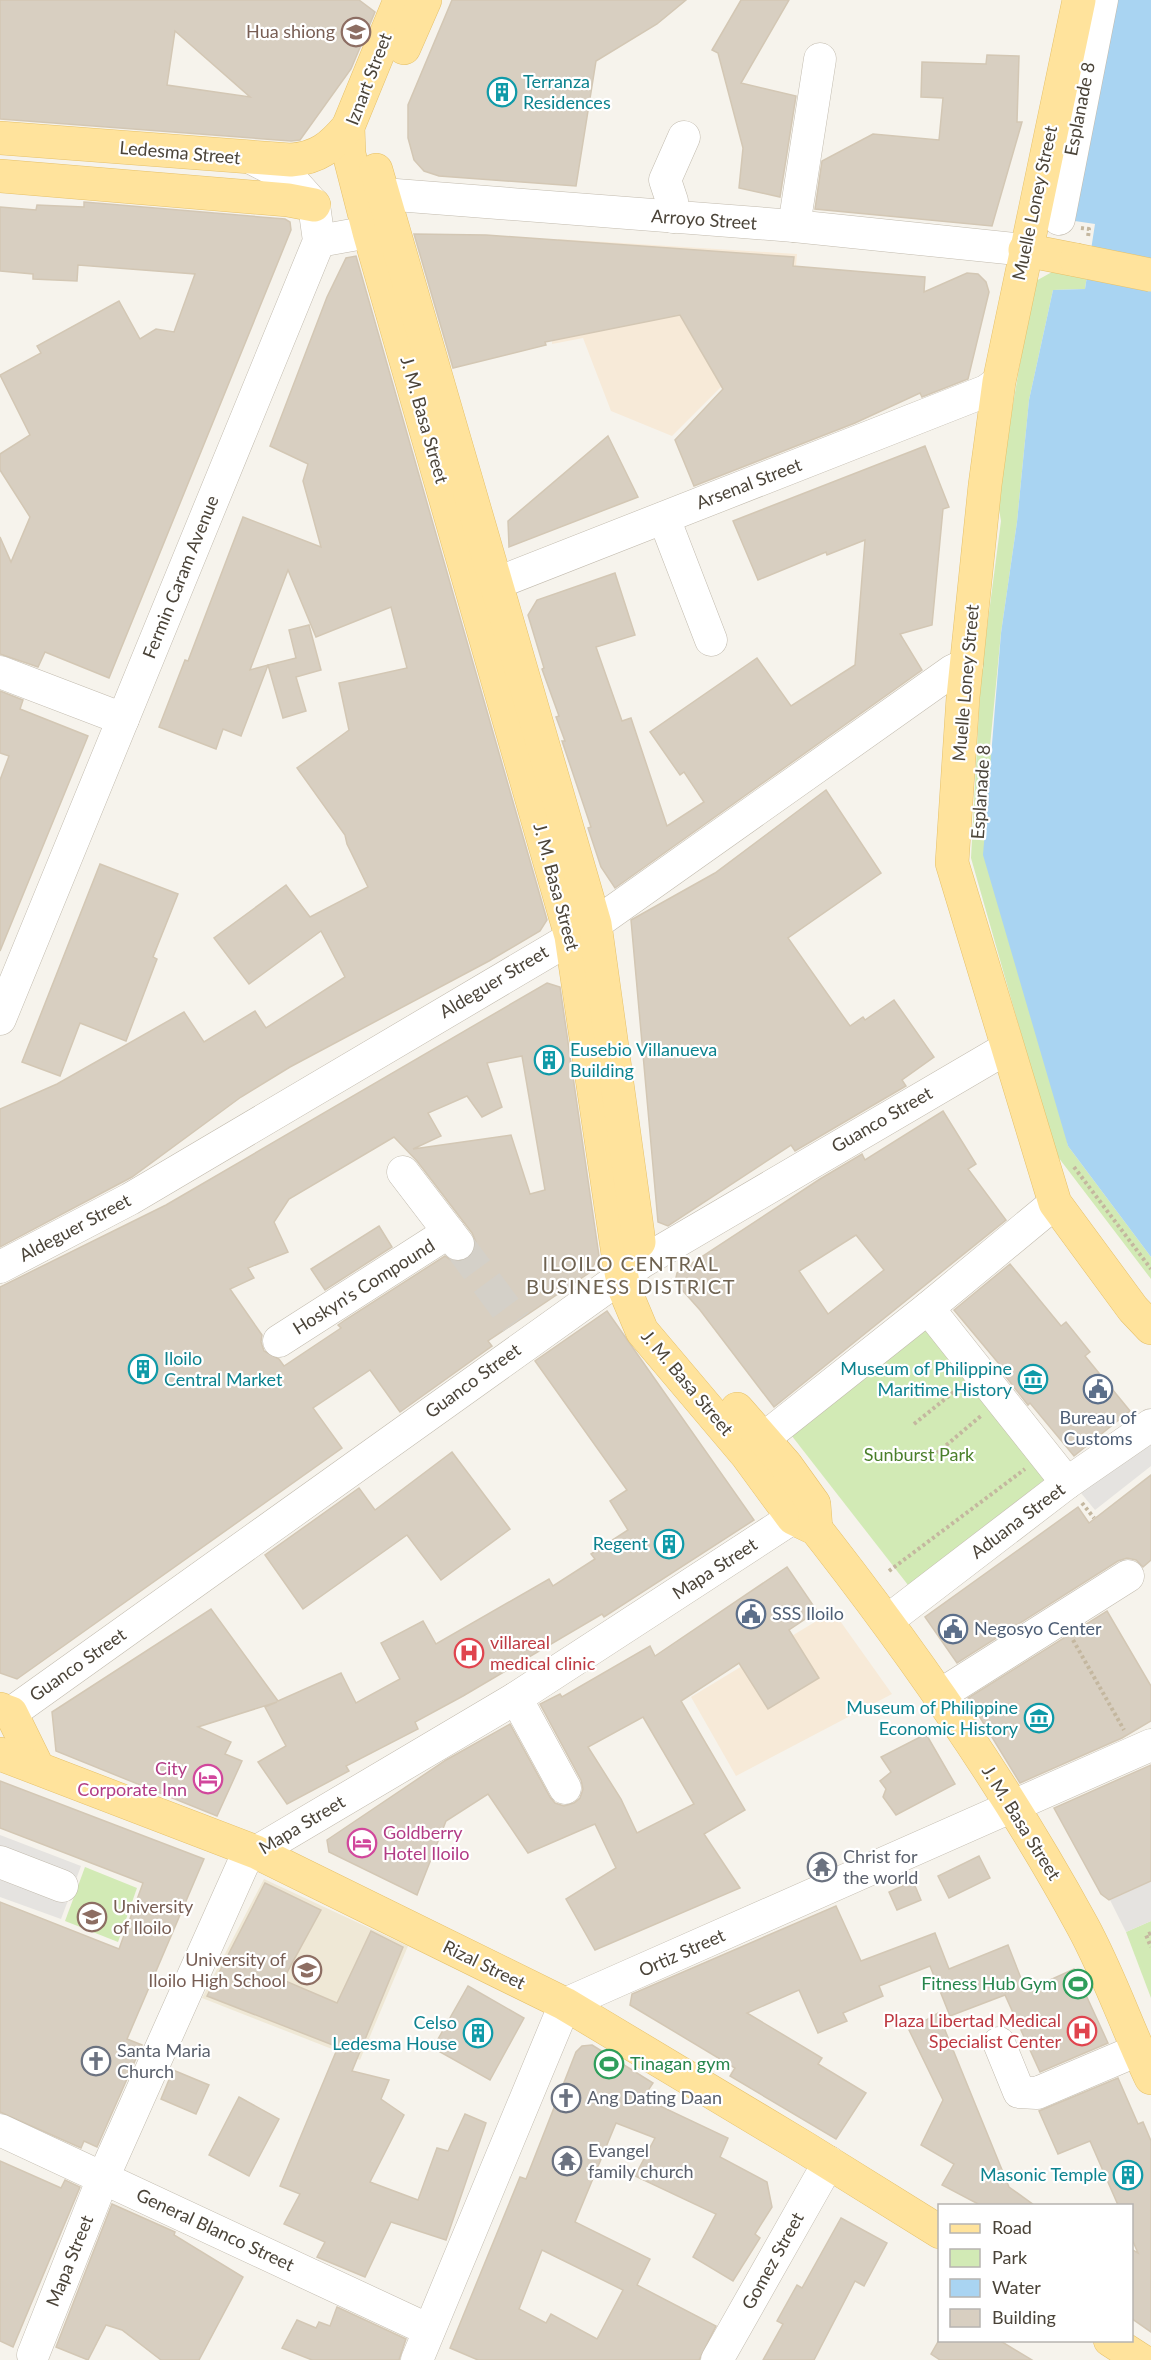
<svg xmlns="http://www.w3.org/2000/svg" width="1151" height="2360" font-family="Lato,sans-serif">
<rect width="100%" height="100%" fill="#f6f3ec"/>
<g fill="#f7ead8">
<polygon points="558,239 797,254 789,355 722,386 672,436 611,411 583,338 552,344"/>
<polygon points="833,1611 892,1694 736,1776 691,1697"/>
</g>
<polygon fill="#efe8d6" points="264,1879 408,1946 360,2060 202,1998"/>
<g fill="#d2eab5">
<polygon points="1061,267 1087,275 1085,289 1053,290 1029,400 1017,522 1001,633 990,746 1068,1146 1151,1257 1151,1279 1055,1153 971,858 981,674 1001,521 997,497 1034,282"/>
<polygon points="929,1323 1048,1477 908,1585 788,1431"/>
<polygon points="85,1867 137,1888 118,1942 65,1921"/>
<polygon points="1151,1921 1151,1998 1126,1932"/>
</g>
<g fill="#e5e3e0">
<polygon points="1151,1439 1151,1466 1095,1510 1081,1493"/>
<polygon points="0,1835 81,1866 61,1919 0,1897"/>
<polygon points="1151,1881 1151,1921 1126,1932 1110,1900"/>
</g>
<polygon fill="#a9d4f2" points="1115,0 1151,0 1151,1257 1068,1146 983,855 1001,633 1017,522 1029,400 1053,290 1085,289 1095,224 1068,220"/>
<g fill="#d8cfc1" stroke="#d3c7b4" stroke-width="1.5" fill-rule="evenodd">
<path d="M 0,0 L 359,0 L 375,12 L 351,69 L 300,140 L 291,141 L 0,119 ZM 175,31 L 250,97 L 167,85 Z"/>
<polygon points="452,0 686,0 657,24 596,61 576,186 439,176 424,171 414,160 408,138 408,105"/>
<polygon points="741,0 789,0 741,83 796,96 780,197 739,188 743,148 718,53 712,50"/>
<polygon points="987,55 1019,56 1017,122 1022,122 992,226 815,209 822,161 873,134 939,140 943,98 921,97 922,62 986,64"/>
<polygon points="84,202 285,219 290,222 291,230 109,678 45,652 38,667 0,654 0,537 11,562 30,517 0,470 0,454 30,435 0,375 41,353 37,346 119,301 140,339 156,329 174,332 195,274 78,265 77,281 33,279 33,274 0,271 0,207 36,210 37,205 84,207"/>
<polygon points="414,234 486,235 794,257 793,266 925,277 924,292 967,273 978,274 986,282 989,292 968,379 922,397 920,393 855,423 694,486 675,440 723,389 680,315 545,342 546,345 453,368"/>
<polygon points="356,256 547,920 540,931 489,961 290,1067 241,1097 132,1177 0,1247 0,1109 57,1084 184,1012 204,1042 255,1011 266,1028 345,977 321,931 249,984 214,938 286,885 310,917 368,887 347,844 345,835 297,768 349,730 339,683 407,668 391,607 316,637 288,570 250,670 268,665 241,736 223,729 216,749 159,727 185,660 188,661 243,517 321,547 303,481 308,464 270,446 327,297 346,258"/>
<polygon points="608,436 638,497 509,547 508,521"/>
<polygon points="925,446 949,507 943,509 932,625 900,634 922,670 615,888 601,867 588,828 591,827 562,741 565,741 556,717 559,716 542,669 544,668 528,615 537,600 615,573 635,635 596,647 622,721 631,718 667,826 704,802 684,772 680,775 650,732 757,658 791,706 855,665 865,540 827,555 826,552 758,580 733,521"/>
<polygon points="309,625 321,670 296,677 306,711 283,718 268,665 296,658 289,630"/>
<polygon points="0,691 23,700 20,709 88,736 0,951 0,780 9,756 0,753"/>
<polygon points="826,790 881,873 788,938 850,1026 863,1017 865,1020 894,1000 934,1057 902,1080 906,1086 795,1151 791,1145 668,1226 658,1222 631,920 715,873"/>
<polygon points="100,864 178,894 153,957 157,959 126,1041 80,1023 60,1076 22,1062"/>
<path d="M 547,983 L 560,987 L 599,1256 L 589,1273 L 488,1341 L 492,1346 L 400,1412 L 370,1370 L 313,1408 L 342,1448 L 17,1679 L 0,1673 L 0,1287 L 166,1205 ZM 522,1056 L 545,1190 L 530,1194 L 511,1135 L 413,1149 L 441,1136 L 428,1113 L 467,1096 L 482,1117 L 502,1107 L 487,1063 ZM 394,1137 L 417,1161 L 472,1233 L 476,1242 L 474,1251 L 469,1258 L 461,1262 L 452,1261 L 445,1256 L 345,1320 L 338,1325 L 341,1328 L 284,1366 L 279,1359 L 264,1351 L 261,1342 L 262,1335 L 230,1289 L 254,1278 L 248,1268 L 288,1252 L 274,1222 L 289,1199 Z"/>
<path d="M 943,1111 L 976,1164 L 968,1169 L 1006,1220 L 774,1407 L 700,1310 L 675,1282 L 677,1273 L 820,1179 L 862,1154 L 865,1160 ZM 856,1235 L 884,1270 L 828,1314 L 799,1271 Z"/>
<polygon points="379,1226 392,1247 325,1290 311,1269"/>
<polygon points="1010,1264 1061,1326 1066,1322 1090,1352 1085,1356 1130,1411 1074,1456 1030,1403 1028,1405 1003,1373 1005,1371 954,1310"/>
<polygon points="607,1311 754,1520 604,1617 602,1614 463,1696 415,1722 418,1729 346,1766 349,1771 287,1804 258,1762 286,1746 265,1707 277,1702 198,1727 231,1742 225,1754 242,1761 217,1816 56,1751 52,1712 211,1609 278,1701 341,1673 356,1703 400,1679 381,1643 423,1621 436,1644 549,1579 553,1586 595,1559 591,1554 628,1530 610,1501 627,1490 535,1361"/>
<polygon points="452,1452 510,1529 441,1580 407,1535 303,1609 265,1555 359,1488 375,1510"/>
<polygon points="1151,1475 1151,1560 1143,1567 1136,1560 1127,1558 1118,1561 957,1663 925,1617 1078,1507 1089,1523"/>
<path d="M 787,1567 L 817,1611 L 789,1630 L 819,1678 L 768,1709 L 739,1663 L 681,1701 L 745,1810 L 704,1834 L 740,1888 L 595,1950 L 566,1899 L 616,1868 L 595,1824 L 528,1853 L 488,1794 L 446,1821 L 417,1895 L 329,1852 L 327,1840 L 446,1760 L 510,1724 L 550,1797 L 555,1803 L 564,1806 L 574,1803 L 580,1798 L 583,1789 L 581,1780 L 540,1704 L 560,1694 L 562,1697 L 650,1646 L 655,1656 ZM 643,1717 L 694,1804 L 637,1833 L 621,1799 L 588,1747 Z"/>
<polygon points="1107,1611 1151,1686 1151,1721 1122,1738 1020,1783 968,1698"/>
<polygon points="926,1734 955,1784 896,1815 883,1797 886,1789 880,1781 891,1772 881,1757"/>
<polygon points="1151,1765 1151,1881 1109,1900 1101,1894 1054,1808"/>
<polygon points="0,1781 204,1859 127,2039 142,2045 97,2147 84,2141 81,2148 0,2112 0,1902 119,1949 143,1883 0,1828"/>
<polygon points="979,1856 990,1878 949,1898 938,1876"/>
<polygon points="913,1881 921,1900 897,1910 889,1892"/>
<polygon points="265,1883 321,1910 283,1980 337,2003 371,1931 403,1947 352,2071 389,2080 381,2099 404,2115 370,2182 418,2200 437,2148 448,2151 465,2114 486,2123 446,2240 391,2222 365,2277 317,2257 325,2242 284,2224 300,2194 280,2186 338,2047 207,1996"/>
<polygon points="836,1906 861,1961 935,1933 949,1969 1008,1945 1026,1991 1074,1969 1108,2043 1040,2072 1005,1995 950,2016 930,1966 879,1986 883,1996 843,2013 847,2021 818,2033 799,1990 747,2013 822,2058 818,2064 866,2093 836,2139 730,2076 735,2068 630,2005 632,1994"/>
<polygon points="468,1986 524,2018 490,2080 433,2048"/>
<polygon points="938,2013 1009,2187 1034,2205 980,2205 942,2185 954,2164 921,2145 943,2100 909,2030"/>
<path d="M 592,2045 L 653,2083 L 643,2098 L 728,2138 L 720,2157 L 767,2182 L 772,2207 L 755,2234 L 760,2238 L 733,2281 L 693,2257 L 716,2214 L 635,2176 L 655,2138 L 616,2123 L 575,2222 L 650,2259 L 637,2285 L 716,2326 L 699,2360 L 478,2360 L 450,2348 L 520,2177 L 526,2179 L 576,2052 L 582,2046 ZM 542,2250 L 623,2290 L 597,2339 L 551,2314 L 546,2323 L 519,2309 Z"/>
<polygon points="173,2070 209,2085 196,2114 161,2099"/>
<polygon points="1118,2078 1138,2124 1143,2122 1151,2141 1151,2332 1131,2318 1131,2249 1138,2253 1131,2237 1131,2205 1118,2205 1090,2141 1058,2154 1039,2111"/>
<polygon points="239,2097 279,2119 249,2176 209,2155"/>
<polygon points="0,2161 61,2188 65,2180 80,2187 13,2347 0,2341"/>
<polygon points="112,2204 175,2232 174,2235 243,2277 199,2360 161,2360 122,2330 106,2325 88,2360 56,2347"/>
<polygon points="841,2218 887,2243 864,2286 855,2281 814,2360 763,2360 783,2324 777,2321 797,2285 802,2288"/>
<polygon points="337,2307 406,2339 399,2360 312,2360 282,2348 297,2320 316,2328 319,2322 330,2326"/>
<polygon points="939,2340 999,2340 1032,2360 940,2360 931,2354"/>
</g>
<g fill="none" stroke-linecap="round" stroke-linejoin="round">
<polyline stroke="#d4d0c8" stroke-width="32" stroke-dasharray="32 16" stroke-linecap="butt" points="458,1244 516,1322"/>
<g stroke="#c2bbae" stroke-width="33">
<g id="minor">
<polyline points="383,194 794,226 1025,250"/>
<polyline points="673,217 672,201 665,180 684,137"/>
<polyline points="1059,219 1102,0"/>
<polyline points="794,226 820,59"/>
<polyline points="319,241 369,232"/>
<polyline points="664,518 711,640"/>
<polyline points="497,583 986,391 999,382"/>
<polyline points="0,672 123,719"/>
<polyline points="0,1019 319,241 314,205 289,177 253,159"/>
<polyline points="403,1172 458,1244"/>
<polyline points="0,1267 130,1199 595,924 952,671 967,664"/>
<polyline points="928,1308 1067,1483"/>
<polyline points="279,1341 449,1232"/>
<polyline points="763,1439 928,1308 1055,1203"/>
<polyline points="887,1621 1067,1483 1151,1425"/>
<polyline points="940,1695 1128,1576"/>
<polyline points="516,1698 565,1788"/>
<polyline points="11,1713 642,1262 1007,1048"/>
<polyline points="0,1862 62,1886"/>
<polyline points="999,2043 1019,2092 1037,2093 1138,2050"/>
<polyline points="0,2130 429,2330"/>
<polyline points="33,2355 103,2178 244,1862 256,1852 516,1698 814,1504"/>
<polyline points="417,2360 565,2004 1151,1745"/>
<polyline points="717,2360 829,2162"/>
</g>
</g>
<g stroke="#e6c16a" stroke-width="34">
<g id="major">
<path d="M 400,0 L 348,127 L 349,154 L 369,232 L 571,936 L 619,1261 L 624,1288 L 642,1331 L 746,1454 L 793,1518 L 816,1529 L 827,1543 C 921,1664 1009,1791 1082,1925 C 1109,1974 1127,2028 1151,2078"/>
<polyline points="1079,0 999,382 985,485 963,697 952,863 1055,1203 1133,1309 1151,1328"/>
<polyline points="404,48 425,0"/>
<path d="M 0,138 L 291,160 C 318,158 331,147 348,127"/>
<polyline points="376,170 595,924 639,1242"/>
<polyline points="0,176 288,200 314,205"/>
<polyline points="1025,250 1076,260"/>
<polyline points="737,1409 786,1465 814,1504 816,1529"/>
<polyline points="0,1709 11,1713 38,1768"/>
<polyline points="0,1754 256,1852 565,2004 805,2148 940,2232"/>
<polyline points="1110,2340 1141,2360"/>
</g>
</g>
<g stroke="#c4b79f" stroke-width="4" stroke-dasharray="3 3" stroke-linecap="butt">
<polyline points="1081,228 1089,229 1088,237"/>
<polyline points="1074,1167 1151,1269"/>
<polyline points="914,1424 960,1387"/>
<polyline points="937,1453 982,1415"/>
<polyline points="1082,1503 1094,1518"/>
<polyline points="889,1571 1025,1469"/>
<polyline points="1073,1640 1124,1730"/>
<polyline points="1151,1933 1146,1935 1151,1947"/>
</g>
<use href="#minor" stroke="#fff" stroke-width="32"/>
<use href="#major" stroke="#ffe39c" stroke-width="33"/>
<g stroke="#e6c16a" stroke-width="34" stroke-linecap="butt">
<polyline id="major-bridge" points="1076,260 1151,275"/>
</g>
<use href="#major-bridge" stroke="#ffe39c" stroke-width="33"/>
</g>
<defs>
<g id="school-ring" transform="scale(1.5)"><circle r="9.5" fill="#fff" stroke="#8d6e63" stroke-width="1.5"/><path d="M0-5L7-2L0 1L-7-2ZM-4 1L0 2.5L4 1V4Q0 6-4 4Z" fill="#8d6e63"/></g>
<g id="building-ring" transform="scale(1.5)"><circle r="9.5" fill="#fff" stroke="#0f9aa8" stroke-width="1.5"/><path d="M-4-6H4V6H1V3H-1V6H-4ZM-2.5-4.3h1.7v1.8h-1.7ZM.8-4.3h1.7v1.8H.8ZM-2.5-1h1.7V.8h-1.7ZM.8-1h1.7V.8H.8Z" fill="#0f9aa8"/></g>
<g id="museum-ring" transform="scale(1.5)"><circle r="9.5" fill="#fff" stroke="#0f9aa8" stroke-width="1.5"/><path d="M0-6L6-3V-2H-6V-3ZM-5-1h2V3h-2ZM-1-1h2V3h-2ZM3-1h2V3H3ZM-6 4H6V6H-6Z" fill="#0f9aa8"/></g>
<g id="civic-ring" transform="scale(1.5)"><circle r="9.5" fill="#fff" stroke="#5c6f8a" stroke-width="1.5"/><path d="M-.6-6.5H3V-4.5H.6V-3L4-1V1h2V6H-6V1h2V-1L-.6-3ZM-1.2 2.5V6h2.4V2.5Z" fill="#5c6f8a"/></g>
<g id="hospital-ring" transform="scale(1.5)"><circle r="9.5" fill="#fff" stroke="#e0444e" stroke-width="1.5"/><path d="M-5-5h3v3.5h4V-5h3V5h-3V1.5h-4V5h-3Z" fill="#e0444e"/></g>
<g id="hotel-ring" transform="scale(1.5)"><circle r="9.5" fill="#fff" stroke="#d1479c" stroke-width="1.5"/><path d="M-6-4.5h1.5V1H6V5H4.5V3h-9V5H-6ZM-4 0a1.8 1.8 0 1 1 3.6 0ZM.5 0V-2.5h3Q6-2.5 6 0Z" fill="#d1479c"/></g>
<g id="temple-ring" transform="scale(1.5)"><circle r="9.5" fill="#fff" stroke="#6b7280" stroke-width="1.5"/><path d="M0-6L5-2H3V0L6.5 2.5H4V6H1.5V3h-3V6H-4V2.5H-6.5L-3 0V-2H-5Z" fill="#6b7280"/></g>
<g id="university-ring" transform="scale(1.5)"><circle r="9.5" fill="#fff" stroke="#8d6e63" stroke-width="1.5"/><path d="M0-5L7-2L0 1L-7-2ZM-4 1L0 2.5L4 1V4Q0 6-4 4Z" fill="#8d6e63"/></g>
<g id="stadium-ring" transform="scale(1.5)"><circle r="9.5" fill="#fff" stroke="#2e9e5b" stroke-width="1.5"/><path d="M0-5a6.5 5 0 1 0 0 10a6.5 5 0 1 0 0-10ZM-3.5-1.8h7v3.6h-7Z" fill="#2e9e5b"/></g>
<g id="church-ring" transform="scale(1.5)"><circle r="9.5" fill="#fff" stroke="#6b7280" stroke-width="1.5"/><path d="M-1.2-6h2.4v3.5h3.3v2.4h-3.3V6h-2.4V-.1h-3.3v-2.4h3.3Z" fill="#6b7280"/></g>
</defs>
<g fill-rule="evenodd">
<use href="#school-ring" x="356" y="32"/>
<use href="#building-ring" x="502" y="92"/>
<use href="#building-ring" x="549" y="1060"/>
<use href="#building-ring" x="143" y="1369"/>
<use href="#museum-ring" x="1033" y="1379"/>
<use href="#civic-ring" x="1098" y="1389"/>
<use href="#building-ring" x="669" y="1544"/>
<use href="#civic-ring" x="751" y="1614"/>
<use href="#civic-ring" x="953" y="1629"/>
<use href="#hospital-ring" x="469" y="1653"/>
<use href="#museum-ring" x="1039" y="1718"/>
<use href="#hotel-ring" x="208" y="1779"/>
<use href="#hotel-ring" x="362" y="1843"/>
<use href="#temple-ring" x="822" y="1867"/>
<use href="#university-ring" x="92" y="1917"/>
<use href="#school-ring" x="307" y="1970"/>
<use href="#stadium-ring" x="1078" y="1984"/>
<use href="#hospital-ring" x="1082" y="2031"/>
<use href="#building-ring" x="478" y="2033"/>
<use href="#church-ring" x="96" y="2061"/>
<use href="#stadium-ring" x="609" y="2064"/>
<use href="#church-ring" x="566" y="2098"/>
<use href="#temple-ring" x="567" y="2161"/>
<use href="#building-ring" x="1128" y="2175"/>
</g>
<g text-anchor="middle" stroke-width="4.5" stroke-linejoin="round" paint-order="stroke">
<g font-size="18" fill="#785e54" stroke="#fff" text-anchor="end">
<text x="335" y="38">Hua shiong</text>
<text x="113" y="1913" text-anchor="start">University<tspan x="113" dy="21">of Iloilo</tspan></text>
<text x="286" y="1966">University of<tspan x="286" dy="21">Iloilo High School</tspan></text>
</g>
<g font-size="18" fill="#4b4439" stroke="#fff">
<text transform="translate(369 79) rotate(-69)" y="6">Iznart Street</text>
<text transform="translate(1080 109) rotate(-79)" y="6">Esplanade 8</text>
<text transform="translate(180 153) rotate(5)" y="6">Ledesma Street</text>
<text transform="translate(1035 203) rotate(-78)" y="6">Muelle Loney Street</text>
<text transform="translate(704 220) rotate(4)" y="6">Arroyo Street</text>
<text transform="translate(424 420) rotate(74)" y="6">J. M. Basa Street</text>
<text transform="translate(749 484) rotate(-21)" y="6">Arsenal Street</text>
<text transform="translate(181 577) rotate(-68)" y="6">Fermin Caram Avenue</text>
<text transform="translate(966 683) rotate(-85)" y="6">Muelle Loney Street</text>
<text transform="translate(981 792) rotate(-86)" y="6">Esplanade 8</text>
<text transform="translate(556 887) rotate(75)" y="6">J. M. Basa Street</text>
<text transform="translate(494 982) rotate(-31)" y="6">Aldeguer Street</text>
<text transform="translate(882 1120) rotate(-30)" y="6">Guanco Street</text>
<text transform="translate(75 1228) rotate(-28)" y="6">Aldeguer Street</text>
<text transform="translate(364 1287) rotate(-32)" y="6">Hoskyn's Compound</text>
<text transform="translate(473 1381) rotate(-36)" y="6">Guanco Street</text>
<text transform="translate(687 1383) rotate(50)" y="6">J. M. Basa Street</text>
<text transform="translate(1018 1521) rotate(-37)" y="6">Aduana Street</text>
<text transform="translate(715 1569) rotate(-33)" y="6">Mapa Street</text>
<text transform="translate(78 1665) rotate(-35)" y="6">Guanco Street</text>
<text transform="translate(1021 1823) rotate(58)" y="6">J. M. Basa Street</text>
<text transform="translate(302 1825) rotate(-31)" y="6">Mapa Street</text>
<text transform="translate(682 1953) rotate(-24)" y="6">Ortiz Street</text>
<text transform="translate(484 1965) rotate(26)" y="6">Rizal Street</text>
<text transform="translate(215 2230) rotate(25)" y="6">General Blanco Street</text>
<text transform="translate(70 2261) rotate(-68)" y="6">Mapa Street</text>
<text transform="translate(773 2261) rotate(-61)" y="6">Gomez Street</text>
</g>
<g font-size="18" fill="#0d838f" stroke="#fff" text-anchor="end">
<text x="523" y="88" text-anchor="start">Terranza<tspan x="523" dy="21">Residences</tspan></text>
<text x="570" y="1056" text-anchor="start">Eusebio Villanueva<tspan x="570" dy="21">Building</tspan></text>
<text x="164" y="1365" text-anchor="start">Iloilo<tspan x="164" dy="21">Central Market</tspan></text>
<text x="1012" y="1375">Museum of Philippine<tspan x="1012" dy="21">Maritime History</tspan></text>
<text x="648" y="1550">Regent</text>
<text x="1018" y="1714">Museum of Philippine<tspan x="1018" dy="21">Economic History</tspan></text>
<text x="457" y="2029">Celso<tspan x="457" dy="21">Ledesma House</tspan></text>
<text x="1107" y="2181">Masonic Temple</text>
</g>
<g font-size="18" fill="#4e5e75" stroke="#fff" text-anchor="start">
<text x="1098" y="1424" text-anchor="middle">Bureau of<tspan x="1098" dy="21">Customs</tspan></text>
<text x="772" y="1620">SSS Iloilo</text>
<text x="974" y="1635">Negosyo Center</text>
</g>
<g font-size="18" fill="#4a7f2a" stroke="#fff">
<text x="919" y="1461">Sunburst Park</text>
</g>
<g font-size="18" fill="#be3a42" stroke="#fff" text-anchor="start">
<text x="490" y="1649">villareal<tspan x="490" dy="21">medical clinic</tspan></text>
<text x="1061" y="2027" text-anchor="end">Plaza Libertad Medical<tspan x="1061" dy="21">Specialist Center</tspan></text>
</g>
<g font-size="18" fill="#b23c85" stroke="#fff" text-anchor="end">
<text x="187" y="1775">City<tspan x="187" dy="21">Corporate Inn</tspan></text>
<text x="383" y="1839" text-anchor="start">Goldberry<tspan x="383" dy="21">Hotel Iloilo</tspan></text>
</g>
<g font-size="18" fill="#5b616d" stroke="#fff" text-anchor="start">
<text x="843" y="1863">Christ for<tspan x="843" dy="21">the world</tspan></text>
<text x="117" y="2057">Santa Maria<tspan x="117" dy="21">Church</tspan></text>
<text x="587" y="2104">Ang Dating Daan</text>
<text x="588" y="2157">Evangel<tspan x="588" dy="21">family church</tspan></text>
</g>
<g font-size="18" fill="#27864d" stroke="#fff" text-anchor="end">
<text x="1057" y="1990">Fitness Hub Gym</text>
<text x="630" y="2070" text-anchor="start">Tinagan gym</text>
</g>
<g font-size="20" letter-spacing="1.5" fill="#6e6250" stroke="#fff">
<text x="631" y="1271">ILOILO CENTRAL<tspan x="631" dy="23">BUSINESS DISTRICT</tspan></text>
</g>
</g>
<rect x="938" y="2204" width="195" height="138" fill="#ffffff" stroke="#b7b4b0" stroke-width="1.5"/>
<rect x="950" y="2224" width="30" height="9" fill="#ffe39c" stroke="#b7b4b0" stroke-width="1.5"/>
<text x="992" y="2234" font-size="18" fill="#4b4439">Road</text>
<rect x="950" y="2249" width="30" height="18" fill="#d2eab5" stroke="#b7b4b0" stroke-width="1.5"/>
<text x="992" y="2264" font-size="18" fill="#4b4439">Park</text>
<rect x="950" y="2279" width="30" height="18" fill="#a9d4f2" stroke="#b7b4b0" stroke-width="1.5"/>
<text x="992" y="2294" font-size="18" fill="#4b4439">Water</text>
<rect x="950" y="2309" width="30" height="18" fill="#d8cfc1" stroke="#b7b4b0" stroke-width="1.5"/>
<text x="992" y="2324" font-size="18" fill="#4b4439">Building</text>
</svg>
